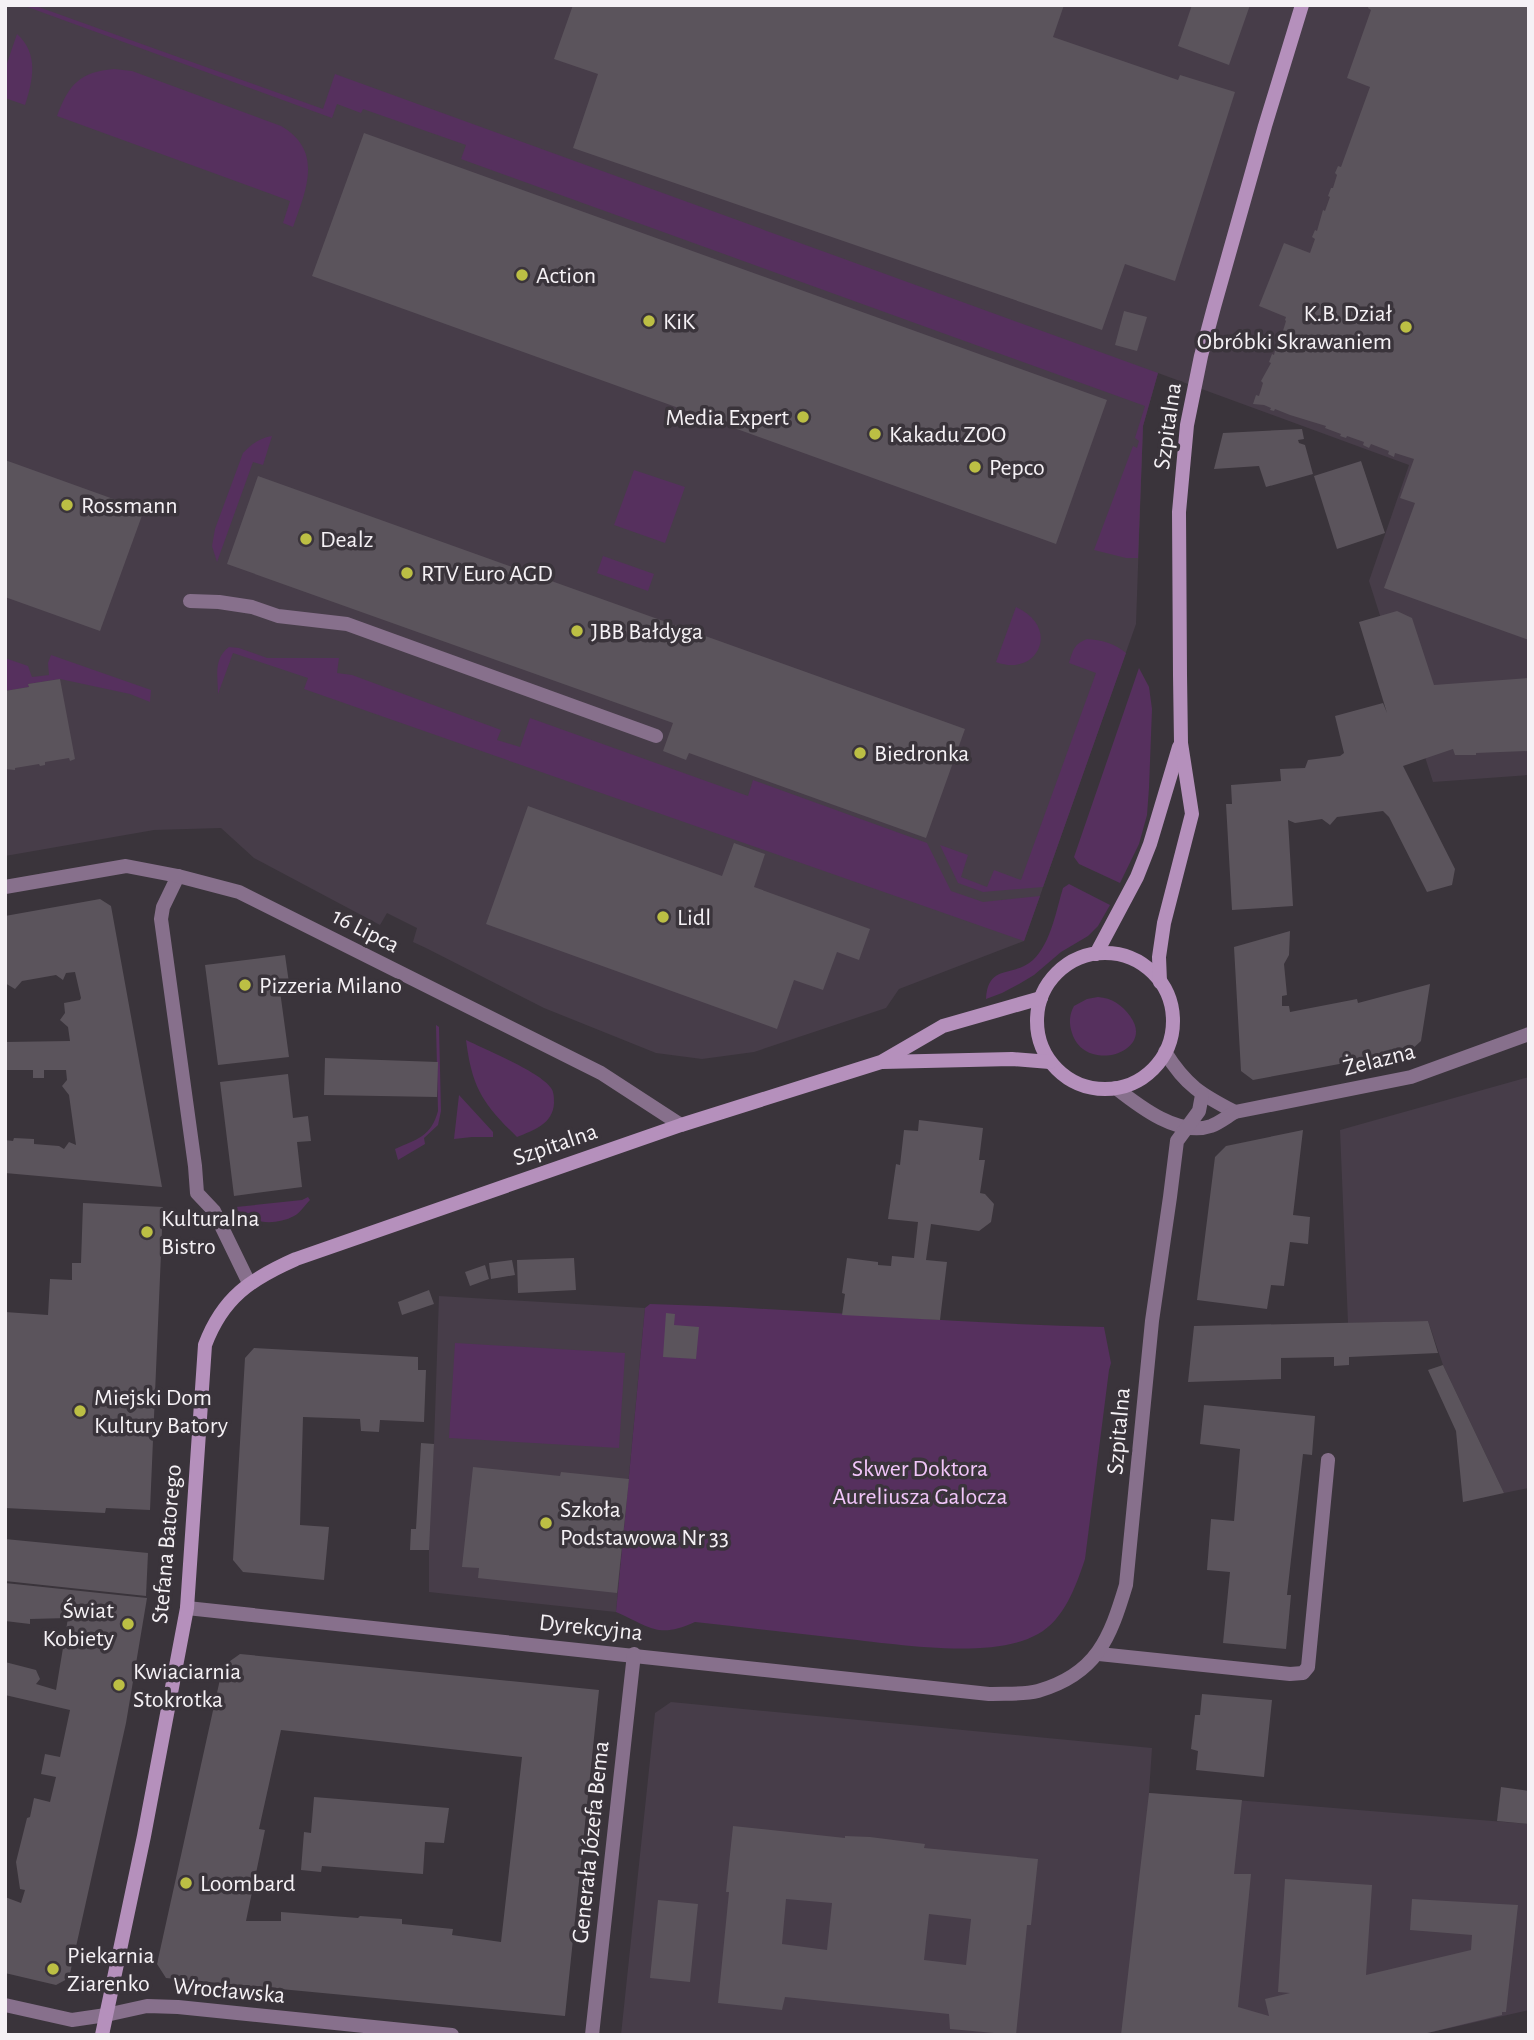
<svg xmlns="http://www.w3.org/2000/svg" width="1534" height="2040" font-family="'Alegreya Sans',sans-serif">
<rect width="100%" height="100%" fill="#3a343b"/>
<g fill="#473d49">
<polygon points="5,5 1529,5 1529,775 1433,782 1369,581 1409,465 1158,373 1143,426 1136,624 1024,941 899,989 886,1008 754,1052 702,1059 656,1053 544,1008 426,948 413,942 417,928 387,913 380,925 254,858 221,828 154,830 5,856"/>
<polygon points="1529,1077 1529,1488 1504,1493 1443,1365 1428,1321 1348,1323 1340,1130"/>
<polygon points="439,1296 645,1308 616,1612 429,1592 429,1529 434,1444"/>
<polygon points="671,1702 1152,1748 1149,1793 1529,1824 1529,2010 1419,2035 621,2035 655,1713"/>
</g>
<g fill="#56305e">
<polygon points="22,5 33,5 323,109 335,74 1158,373 1143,426 1138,558 1126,558 1094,550 1133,446 1137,448 1139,441 1135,438 1145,406 461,159 466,145 363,109 361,113 337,104 332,118"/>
<path d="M 17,34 C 39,54 33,80 25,105 L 5,98 L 5,69 Z"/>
<path d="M 114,69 L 132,71 L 281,126 C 324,151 306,190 293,227 L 283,223 L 290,201 L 57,116 C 69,84 80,72 114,69 Z"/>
<path d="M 272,436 L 263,465 L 253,462 L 217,562 L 212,546 L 215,529 L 243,453 C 251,444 260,438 272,436 Z"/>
<polygon points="634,470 685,487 665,543 614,525"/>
<polygon points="603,556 654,574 648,591 597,573"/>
<path d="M 1016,607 C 1062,628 1037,678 996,662 Z"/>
<path d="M 1087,639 C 1102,640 1114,643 1126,653 L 1043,887 L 983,892 L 958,883 L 940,845 L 968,855 L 961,877 L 987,887 L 994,870 L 1021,880 L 1096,673 L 1069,663 C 1073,650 1074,644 1087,639 Z"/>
<path d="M 229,647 L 239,648 L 267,658 L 339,658 L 337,673 L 352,675 L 501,730 L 497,740 L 520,747 L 530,718 L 748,796 L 753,780 L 927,843 L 951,891 L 983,902 L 1040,896 L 1024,941 L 304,689 L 308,678 L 233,653 L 218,694 C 218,676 213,659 229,647 Z"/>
<polygon points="51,655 151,690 150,702 130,694 60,679 28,684 29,687 5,691 5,658 28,666 32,677 49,675 48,663"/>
<polygon points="1139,668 1149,687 1152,709 1149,788 1147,815 1139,844 1120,883 1079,864 1074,857"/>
<path d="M 1069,884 L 1110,905 L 1098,926 L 1088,936 L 1061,952 L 1034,975 L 1019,984 L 1002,993 L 986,999 C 988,963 1013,978 1033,960 C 1051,943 1056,911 1063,888 Z"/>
<path d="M 1098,997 C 1112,998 1122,1005 1130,1016 C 1157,1052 1085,1075 1072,1033 C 1069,1024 1069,1015 1074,1006 L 1087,999 Z"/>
<path d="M 436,1025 L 439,1027 L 441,1111 L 438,1125 L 424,1138 L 425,1144 L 398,1160 L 395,1149 C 417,1139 431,1137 438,1111 Z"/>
<path d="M 466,1040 C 484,1049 541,1072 551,1088 C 554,1092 554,1098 554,1103 C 553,1124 534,1130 517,1137 C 483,1104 472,1088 466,1040 Z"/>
<polygon points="459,1095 493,1132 493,1137 472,1137 454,1139"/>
<path d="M 308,1197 L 310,1200 C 305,1205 300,1213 294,1216 C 276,1226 249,1224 236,1209 L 236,1207 L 302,1200 Z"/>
<path d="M 650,1304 C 802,1308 952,1324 1104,1327 L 1111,1363 L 1109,1370 L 1085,1559 C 1076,1586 1064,1620 1038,1634 C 991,1661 891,1643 838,1638 C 790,1633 742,1627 695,1622 C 658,1639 650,1627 616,1612 L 645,1308 Z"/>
<polygon points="455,1343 625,1353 619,1448 449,1438"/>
</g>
<g fill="#5b545c" fill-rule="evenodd">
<polygon points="573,5 1064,5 1053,37 1178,80 1180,75 1235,92 1175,281 1125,264 1102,330 573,148 598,74 554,59"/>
<polygon points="1192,5 1250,5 1229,65 1178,46"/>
<polygon points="1369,5 1529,5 1529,640 1384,588 1415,503 1400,498 1414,459 1395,453 1394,457 1388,454 1389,451 1371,444 1369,448 1363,445 1364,442 1347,436 1346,438 1340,436 1341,434 1325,428 1326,426 1290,415 1275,409 1274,411 1270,410 1271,408 1264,405 1253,404 1256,395 1259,396 1263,383 1261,381 1271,363 1269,362 1272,354 1274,355 1279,333 1282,334 1286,321 1285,320 1286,317 1259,306 1284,243 1310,253 1315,239 1312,237 1315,230 1317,231 1323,210 1325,211 1330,197 1328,196 1331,188 1333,188 1337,175 1335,173 1338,166 1341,167 1370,87 1347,78 1371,10 1368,8"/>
<polygon points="364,133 1107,400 1056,544 312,276"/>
<polygon points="1124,311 1147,317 1137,351 1115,345"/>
<polygon points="1302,429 1304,439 1298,440 1299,443 1305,445 1313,474 1266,487 1259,466 1214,469 1223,433"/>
<polygon points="5,460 144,510 100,631 5,597"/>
<polygon points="1361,461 1385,533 1337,549 1314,476"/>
<polygon points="258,476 965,729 926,838 689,753 686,760 663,751 673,723 227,564"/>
<polygon points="1397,611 1412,618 1434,685 1529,678 1529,751 1476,753 1476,755 1455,755 1453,749 1403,766 1455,869 1452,885 1427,892 1389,817 1383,811 1337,817 1330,825 1322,819 1295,823 1288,820 1293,906 1232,910 1226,804 1232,804 1231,785 1281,781 1280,769 1305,768 1308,760 1340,756 1344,753 1335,716 1383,703 1387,713 1359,622"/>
<polygon points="60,679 75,759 70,761 69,758 45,762 45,765 40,766 39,764 15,768 15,770 5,769 5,691 29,687 28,684"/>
<polygon points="528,806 722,876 734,843 765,854 754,887 870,929 859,960 837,952 823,990 794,980 777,1029 486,924"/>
<polygon points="100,899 111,906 162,1187 5,1173 5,1140 13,1141 14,1138 34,1139 34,1144 59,1146 64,1149 69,1142 76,1145 69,1095 62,1086 67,1080 66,1070 44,1070 44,1078 33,1078 33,1070 5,1070 5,1042 70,1041 68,1027 60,1020 65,1013 64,1003 80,1000 81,998 75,972 66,973 63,980 56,975 22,981 15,989 5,983 5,916"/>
<polygon points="1290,931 1289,955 1284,964 1287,995 1282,996 1282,1006 1289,1006 1290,1012 1357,999 1358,1003 1430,984 1421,1041 1410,1051 1253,1080 1241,1071 1234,947"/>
<polygon points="285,955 290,990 280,991 289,1057 218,1065 205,965"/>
<polygon points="325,1058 438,1062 437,1097 324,1095"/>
<polygon points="288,1074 293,1118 308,1116 311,1141 297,1142 302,1187 234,1196 220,1082"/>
<polygon points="919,1120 983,1128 979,1160 985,1160 980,1193 985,1194 994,1204 991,1222 979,1231 931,1224 926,1260 947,1262 940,1320 842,1315 845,1294 842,1293 847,1258 878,1262 878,1265 891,1266 892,1256 914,1258 918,1222 888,1219 896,1164 900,1165 904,1130 918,1131"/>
<polygon points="1303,1130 1293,1215 1310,1217 1308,1244 1290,1242 1284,1286 1271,1285 1267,1309 1197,1300 1215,1157 1226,1146"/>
<polygon points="83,1203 163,1207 150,1510 106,1508 105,1513 5,1508 5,1312 48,1315 50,1279 72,1280 72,1263 81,1263"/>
<polygon points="574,1258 576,1290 518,1293 517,1260"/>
<polygon points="512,1260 515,1275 491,1279 489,1263"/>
<polygon points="485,1265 489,1279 470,1286 465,1272"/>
<polygon points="429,1290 434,1304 402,1315 398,1302"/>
<polygon points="666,1313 675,1314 674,1325 699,1327 696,1359 663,1357"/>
<polygon points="1428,1321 1438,1353 1349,1357 1349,1365 1334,1366 1334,1357 1281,1358 1281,1379 1188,1382 1194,1326"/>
<polygon points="254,1348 418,1357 418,1370 426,1370 424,1422 380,1420 379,1432 361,1431 360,1419 303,1417 300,1525 329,1527 324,1580 243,1572 233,1560 245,1358"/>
<polygon points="1443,1365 1504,1493 1463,1502 1456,1431 1428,1370"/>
<polygon points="1204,1405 1315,1416 1312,1455 1303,1454 1287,1595 1291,1595 1286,1649 1223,1643 1230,1572 1207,1570 1211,1519 1234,1521 1240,1449 1200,1444"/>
<polygon points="421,1443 434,1444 429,1550 410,1550 411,1529 416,1529"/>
<polygon points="473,1467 560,1476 561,1472 629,1479 617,1593 478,1578 479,1568 462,1567"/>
<polygon points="5,1539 148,1553 146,1596 5,1581"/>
<polygon points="5,1583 147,1598 126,1723 69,1978 56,1985 5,1973 5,1897 21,1903 25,1890 20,1889 16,1862 27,1818 30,1817 34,1798 50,1802 56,1777 41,1774 45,1754 60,1757 70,1710 5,1695 5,1662 36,1670 40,1679 36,1684 56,1690 68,1618 30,1619 30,1624 5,1621"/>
<path d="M 240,1654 L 599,1690 L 565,2016 L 166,1978 L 157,1964 L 212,1715 L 223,1666 ZM 281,1730 L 522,1757 L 501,1942 L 452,1935 L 453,1929 L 402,1924 L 402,1919 L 360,1916 L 358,1918 L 281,1912 L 281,1921 L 246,1921 L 265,1830 L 259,1829 Z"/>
<polygon points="1202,1694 1272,1700 1264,1777 1196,1770 1198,1751 1191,1749 1195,1715 1200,1715"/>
<polygon points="1501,1787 1529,1791 1529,1824 1497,1821"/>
<polygon points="1149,1793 1242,1800 1234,1874 1251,1874 1238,2007 1269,2016 1265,1999 1290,1993 1278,1992 1285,1879 1372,1885 1366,1975 1471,1950 1472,1935 1410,1930 1412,1899 1518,1905 1506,2012 1502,2012 1502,2015 1419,2035 1121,2035"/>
<polygon points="314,1797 449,1808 444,1843 425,1842 423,1874 322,1866 321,1872 301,1870 304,1832 311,1833"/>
<path d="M 733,1826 L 845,1838 L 845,1836 L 870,1837 L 925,1844 L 924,1848 L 1038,1859 L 1031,1925 L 1027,1925 L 1016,2035 L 950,2029 L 949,2014 L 785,1997 L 782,2010 L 718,2003 L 729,1892 L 726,1892 ZM 786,1899 L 832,1903 L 827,1950 L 782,1944 ZM 929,1914 L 971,1919 L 966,1965 L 924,1960 Z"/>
<polygon points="658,1900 698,1904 690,1982 650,1978"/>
</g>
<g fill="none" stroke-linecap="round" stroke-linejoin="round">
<g stroke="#87708c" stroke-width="14">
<polyline points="190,601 219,602 252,607 278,616 347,624 656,736"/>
<polyline points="1099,1654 1290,1674 1303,1673 1308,1667 1328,1460"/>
</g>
<g stroke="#87708c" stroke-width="14">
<polyline points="178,876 163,907 161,919 195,1166 197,1193 214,1211 249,1283"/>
<polyline points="5,887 126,866 178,876 239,892 601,1073 681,1125"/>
<path d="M 1165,1052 C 1186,1086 1202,1095 1235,1112"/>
<path d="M 1116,1088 C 1140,1107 1179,1137 1211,1126 C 1219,1123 1228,1116 1235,1112 L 1411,1077 L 1529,1034"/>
<path d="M 187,1608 L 989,1694 C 1004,1693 1023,1695 1038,1691 C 1097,1674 1110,1638 1126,1585 L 1152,1321 L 1170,1197 L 1177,1141 L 1199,1111 L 1202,1095"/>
<polyline points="5,2005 72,2020 106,2015 147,2006 178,2007 452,2035"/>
<polyline points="592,2035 634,1654"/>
</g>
<g stroke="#b590bc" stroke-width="14">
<circle cx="1105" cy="1021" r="68"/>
<polyline points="1096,954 1137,877 1150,844 1179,747"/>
<polyline points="1160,982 1159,957 1164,923 1192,814 1181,743 1180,675 1179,512 1187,425 1201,356 1214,307 1265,126 1302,5"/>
<polyline points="882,1062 1012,1059 1050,1062"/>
<path d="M 102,2035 L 144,1836 L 187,1608 L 205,1345 C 223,1297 251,1279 296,1259 L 681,1125 L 881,1062 L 943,1026 L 1041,998"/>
</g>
</g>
<g fill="#bcbf44" stroke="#3a343b" stroke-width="2.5">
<circle cx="522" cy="275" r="7"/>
<circle cx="649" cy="321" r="7"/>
<circle cx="1406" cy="327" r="7"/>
<circle cx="803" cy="417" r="7"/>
<circle cx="875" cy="434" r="7"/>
<circle cx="975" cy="467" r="7"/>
<circle cx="67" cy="505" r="7"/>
<circle cx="306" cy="539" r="7"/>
<circle cx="407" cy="573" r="7"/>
<circle cx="577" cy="631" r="7"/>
<circle cx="860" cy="753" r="7"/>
<circle cx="663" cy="917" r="7"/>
<circle cx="245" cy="985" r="7"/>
<circle cx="147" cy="1232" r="7"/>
<circle cx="80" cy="1411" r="7"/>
<circle cx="546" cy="1523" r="7"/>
<circle cx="128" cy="1624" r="7"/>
<circle cx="119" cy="1685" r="7"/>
<circle cx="186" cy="1883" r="7"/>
<circle cx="53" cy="1969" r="7"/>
</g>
<g text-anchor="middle" stroke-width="7" stroke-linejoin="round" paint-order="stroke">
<g font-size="24" fill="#f5f1f5" stroke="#3a343b" text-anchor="start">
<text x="536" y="283">Action</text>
<text x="1392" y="321" text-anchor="end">K.B. Dział<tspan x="1392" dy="28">Obróbki Skrawaniem</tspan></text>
<text x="663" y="329">KiK</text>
<text x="789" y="425" text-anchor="end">Media Expert</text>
<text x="889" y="442">Kakadu ZOO</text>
<text x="989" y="475">Pepco</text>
<text x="81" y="513">Rossmann</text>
<text x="320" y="547">Dealz</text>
<text x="421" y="581">RTV Euro AGD</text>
<text x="591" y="639">JBB Bałdyga</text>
<text x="874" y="761">Biedronka</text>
<text x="677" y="925">Lidl</text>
<text x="259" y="993">Pizzeria Milano</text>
<text x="161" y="1226">Kulturalna<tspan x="161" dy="28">Bistro</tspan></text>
<text x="94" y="1405">Miejski Dom<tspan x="94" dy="28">Kultury Batory</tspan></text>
<text x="560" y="1517">Szkoła<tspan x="560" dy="28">Podstawowa Nr 33</tspan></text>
<text x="114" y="1618" text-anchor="end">Świat<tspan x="114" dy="28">Kobiety</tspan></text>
<text x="133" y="1679">Kwiaciarnia<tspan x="133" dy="28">Stokrotka</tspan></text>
<text x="200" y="1891">Loombard</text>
<text x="67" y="1963">Piekarnia<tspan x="67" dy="28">Ziarenko</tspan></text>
</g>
<g font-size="24" fill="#f5f1f5" stroke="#3a343b">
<text transform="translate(1167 426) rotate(-82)" y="8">Szpitalna</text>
<text transform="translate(366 930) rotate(27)" y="8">16 Lipca</text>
<text transform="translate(1379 1059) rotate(-14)" y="8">Żelazna</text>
<text transform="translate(555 1144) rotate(-19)" y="8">Szpitalna</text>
<text transform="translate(1118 1431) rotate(-85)" y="8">Szpitalna</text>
<text transform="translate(166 1544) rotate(-85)" y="8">Stefana Batorego</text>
<text transform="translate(591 1627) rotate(6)" y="8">Dyrekcyjna</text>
<text transform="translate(590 1842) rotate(-84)" y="8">Generała Józefa Bema</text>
<text transform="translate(229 1990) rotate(5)" y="8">Wrocławska</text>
</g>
<g font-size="24" fill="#f1c5f9" stroke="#3a343b">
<text x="920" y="1476">Skwer Doktora<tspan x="920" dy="28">Aureliusza Galocza</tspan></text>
</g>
</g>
<rect width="1534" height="2040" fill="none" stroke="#f5f1f5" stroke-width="14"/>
</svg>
